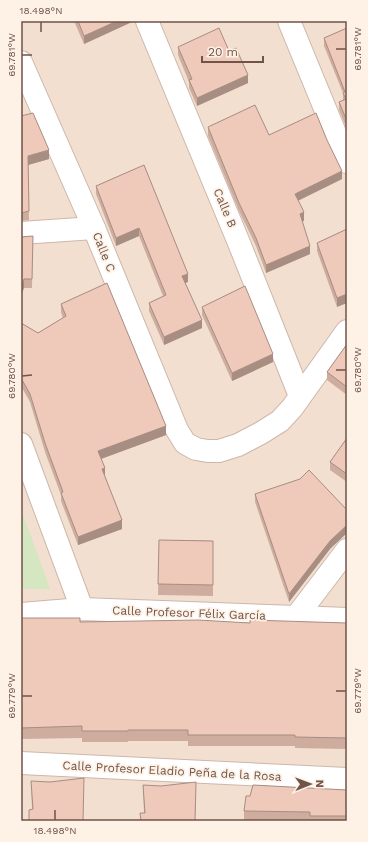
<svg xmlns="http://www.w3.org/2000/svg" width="368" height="842" font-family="'Work Sans',sans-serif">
<rect width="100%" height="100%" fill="#fbeee1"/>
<rect fill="#f2dfcf" x="21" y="21" width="326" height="800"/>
<polygon fill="#d4e7c0" points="21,509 50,589 21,589"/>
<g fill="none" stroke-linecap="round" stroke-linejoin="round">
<g stroke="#cdb7ab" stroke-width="24">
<g id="minor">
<polyline points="147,21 239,243 300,396"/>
<polyline points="289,21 347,162"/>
<polyline points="21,62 94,228 177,430 185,443 196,449 208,451 219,451 238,445 261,433 280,421 292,408 347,331"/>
<polyline points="21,233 94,228"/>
<polyline points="21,444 82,609"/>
<polyline points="21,614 82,609 296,617 347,550"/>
<polyline points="296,617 347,619"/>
<polyline points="21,763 347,779"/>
</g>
</g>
<use href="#minor" stroke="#fff" stroke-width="22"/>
</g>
<g fill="#cead9f">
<polygon points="74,21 134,21 84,44"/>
<polygon points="347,28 347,129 339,110 339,102 343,100 343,93 324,46 324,38"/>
<polygon points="178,47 229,51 248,83 197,106 189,88 189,82 178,55"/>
<polygon points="21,116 49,159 28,165 29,220 21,221"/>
<polygon points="208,127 269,135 342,179 298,201 304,221 302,221 310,254 266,273 256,246 239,211 208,136"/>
<polygon points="144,165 188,282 185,283 202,328 164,345 149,311 149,303 163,296 139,236 116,246 96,194 96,186"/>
<polygon points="347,229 337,307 317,251 317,243"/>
<polygon points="33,236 32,288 24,288 21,237"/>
<polygon points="61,304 166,435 101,459 105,476 122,529 78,545 61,501 61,495 45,452 30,402 21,386 21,323 38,333 63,318 61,312"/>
<polygon points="202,307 273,362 232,381 202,315"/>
<polygon points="347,344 347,395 327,380 327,372"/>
<polygon points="347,438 347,482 330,470 330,462"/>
<polygon points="255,494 330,549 289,602 255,502"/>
<polygon points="159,540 213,541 213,596 158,595"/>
<polygon points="21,618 80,622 347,623 347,749 295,748 295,746 188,746 188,741 128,741 128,742 82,742 82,738 21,739"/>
<polygon points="31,781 83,821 29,821 29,810 32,809"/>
<polygon points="143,785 196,795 195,821 140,821 144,813"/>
<polygon points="347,790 347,821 244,821 244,811"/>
</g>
<g fill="#a78d82">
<polygon points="117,21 134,21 84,44 84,36"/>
<polygon points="248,75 248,83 197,106 197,98"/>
<polygon points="49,150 49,159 28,165 28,156"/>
<polygon points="342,171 342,179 295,202 295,194"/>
<polygon points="304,212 304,221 300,222 300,214"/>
<polygon points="139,228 139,236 116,246 116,238"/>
<polygon points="310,246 310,254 266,273 266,265"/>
<polygon points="188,274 188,282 182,284 182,276"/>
<polygon points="24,279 24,288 21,296 21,287"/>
<polygon points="347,294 347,303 337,307 337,298"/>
<polygon points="202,320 202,328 164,345 164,337"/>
<polygon points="273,354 273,362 232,381 232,373"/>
<polygon points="166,426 166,435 98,460 98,451"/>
<polygon points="105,468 105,477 102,469"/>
<polygon points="122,520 122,529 78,545 78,537"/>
<polygon points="347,525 347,533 330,549 289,602 289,594 330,541"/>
</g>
<g fill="#efc9b9" stroke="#a78d82">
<polygon points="78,21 117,21 84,36"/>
<polygon points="219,28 229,51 236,48 248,75 197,98 189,80 192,79 178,47"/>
<polygon points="347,28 347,121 339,102 346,99 343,93 345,92 324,38"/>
<polygon points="255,105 269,135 316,113 327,140 342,171 295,194 304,212 300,214 310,246 266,265 256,238 239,203 208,127"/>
<polygon points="33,113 49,150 28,156 29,211 21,213 21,116"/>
<polygon points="144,165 188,274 182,276 202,320 164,337 149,303 166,295 139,228 116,238 96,186"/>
<polygon points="347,229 347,294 337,298 317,243"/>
<polygon points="33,236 32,279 24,279 21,287 21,237"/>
<polygon points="107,283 166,426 98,451 105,468 102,469 122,520 78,537 61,493 63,492 45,443 30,394 21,378 21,323 38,333 66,316 61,304"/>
<polygon points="245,286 273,354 232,373 202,307"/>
<polygon points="347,344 347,387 327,372"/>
<polygon points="347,438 347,474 330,462"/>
<polygon points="309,470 347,510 347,525 330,541 289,594 255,494 300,479"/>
<polygon points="159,540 213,541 213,585 158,584"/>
<polygon points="21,618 80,618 80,622 198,620 250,623 250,620 347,623 347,738 295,737 295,735 188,735 188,730 128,730 128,731 82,731 82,726 21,728"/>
<polygon points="84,778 83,821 29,821 29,810 33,809 31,781 50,782"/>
<polygon points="196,782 195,821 141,821 140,813 145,813 143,785 161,786"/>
<polygon points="253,785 347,790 347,816 310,816 310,812 244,811 246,796 250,796"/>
</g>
<path fill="none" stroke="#705349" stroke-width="1.5" d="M 41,22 L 41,32M 336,49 L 346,49M 22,55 L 32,55M 336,370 L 346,370M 22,376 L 32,375M 336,691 L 346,691M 22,696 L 32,696M 55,810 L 55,820"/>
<g text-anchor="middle" stroke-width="3.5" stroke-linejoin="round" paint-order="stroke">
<g font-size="12" fill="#705349" stroke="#fef2e6">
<text transform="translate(225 208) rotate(67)" y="4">Calle B</text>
<text transform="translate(104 252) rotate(68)" y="4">Calle C</text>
<text transform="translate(189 613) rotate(2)" y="4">Calle Profesor Félix García</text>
<text transform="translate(172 771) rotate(3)" y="4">Calle Profesor Eladio Peña de la Rosa</text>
</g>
</g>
<rect width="368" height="842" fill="none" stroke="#fef2e6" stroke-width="44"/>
<g transform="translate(310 784) rotate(89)" stroke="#fef2e6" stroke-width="3" paint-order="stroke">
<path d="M0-3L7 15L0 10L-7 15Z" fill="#705349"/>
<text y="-6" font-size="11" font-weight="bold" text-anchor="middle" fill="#705349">N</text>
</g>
<path d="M202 56v6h61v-6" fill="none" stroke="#705349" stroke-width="2"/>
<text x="208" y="56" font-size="12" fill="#705349" stroke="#fef2e6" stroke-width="3" paint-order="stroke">20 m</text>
<rect x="22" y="22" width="324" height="798" fill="none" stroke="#705349" stroke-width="1.5"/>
<g font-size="10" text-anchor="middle" fill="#705349">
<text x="41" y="14">18.498°N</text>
<text transform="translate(357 49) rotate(-90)" y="4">69.781°W</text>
<text transform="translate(11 55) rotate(-90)" y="4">69.781°W</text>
<text transform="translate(357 370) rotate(-90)" y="4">69.780°W</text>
<text transform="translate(11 376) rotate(-90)" y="4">69.780°W</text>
<text transform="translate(357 691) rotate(-90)" y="4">69.779°W</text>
<text transform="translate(11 696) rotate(-90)" y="4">69.779°W</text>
<text x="55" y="834">18.498°N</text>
</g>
</svg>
